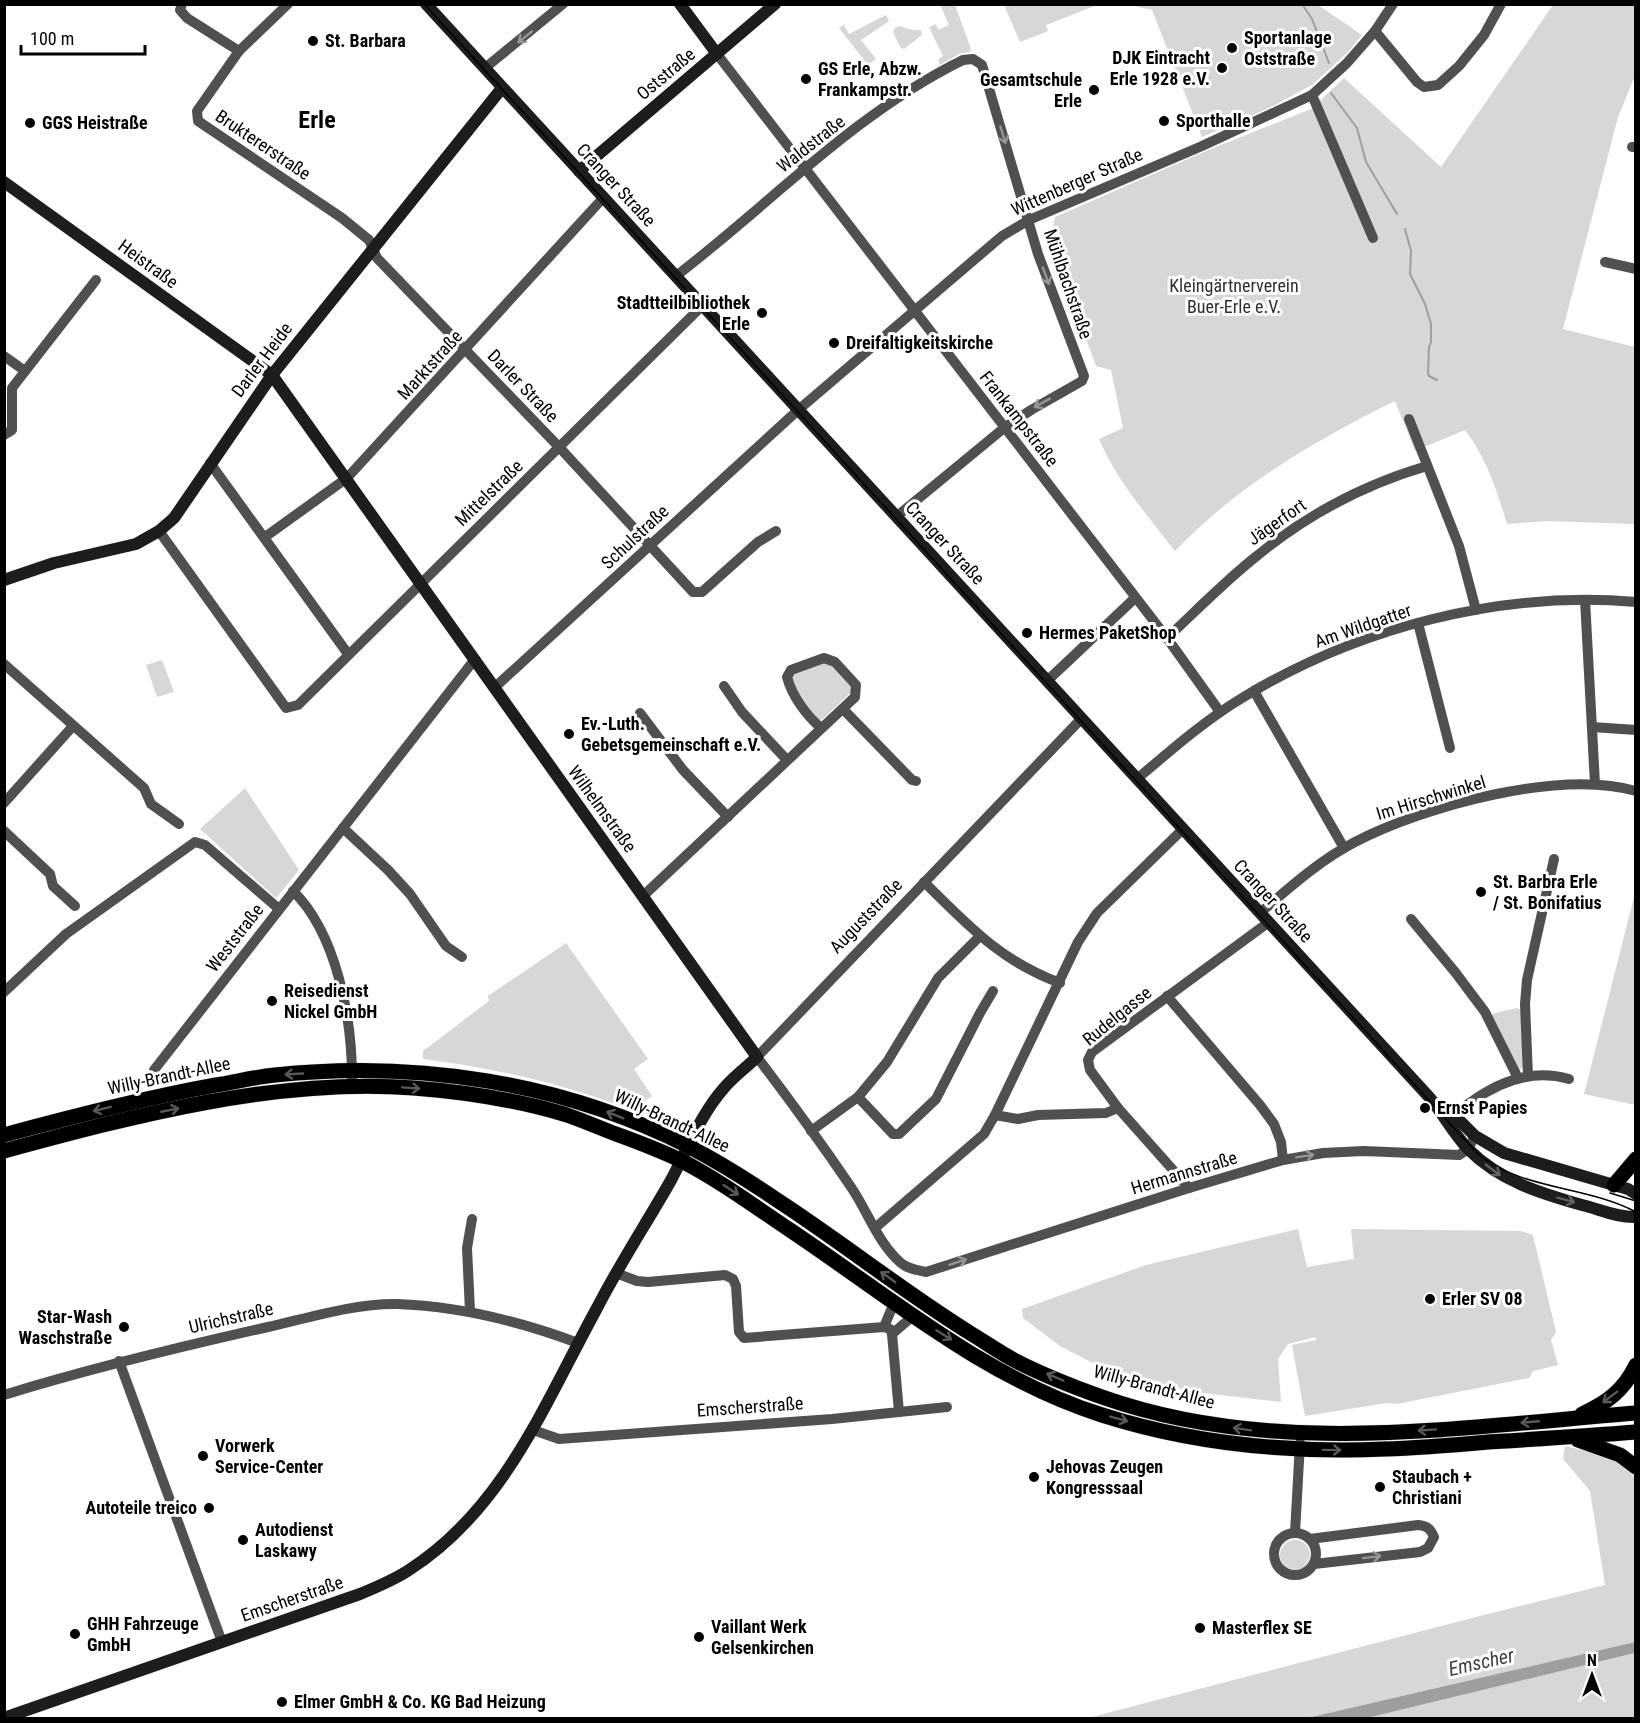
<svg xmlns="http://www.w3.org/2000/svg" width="1640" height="1723" font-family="'Roboto Condensed',sans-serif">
<rect width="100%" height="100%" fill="#fff"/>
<g fill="#d7d7d7">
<polygon points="940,5 955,5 971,49 970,52 961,53 940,65 938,60 943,56 929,27 936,24 938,30 949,25"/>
<polygon points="1004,5 1005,4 1097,5 1046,25 1048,31 1020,42"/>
<polygon points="1130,5 1318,5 1362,35 1348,52 1312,85 1271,107 1202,137 1152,10"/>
<path d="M 1553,5 L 1635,5 L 1635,76 L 1618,117 L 1563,329 L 1635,347 L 1635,524 L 1547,521 L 1507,524 C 1497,491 1486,457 1465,430 L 1415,451 L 1395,401 C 1314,441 1237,486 1175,551 C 1147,515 1117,481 1099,439 L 1123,428 L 1111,370 L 1096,366 L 1050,240 L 1055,217 L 1206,151 L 1311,109 L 1344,78 L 1441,167 Z"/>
<polygon points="886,15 889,21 861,40 876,59 868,65 839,28 844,25 849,34"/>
<polygon points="899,26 913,30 921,30 922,35 904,49 900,47 893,32 895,28"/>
<polygon points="162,660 174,692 157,697 146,665"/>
<polygon points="826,661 830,663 852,687 852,691 823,719 818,721 805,705 790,679 792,673"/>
<polygon points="245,788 299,870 276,898 200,829"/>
<polygon points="1635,893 1635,1105 1584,1094"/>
<path d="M 566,943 L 648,1059 L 634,1069 L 652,1096 L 642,1103 L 638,1113 C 567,1084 499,1069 423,1059 L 423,1051 L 489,1001 L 488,996 Z"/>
<polygon points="1517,1008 1521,1010 1523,1068 1519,1069 1492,1015 1495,1013"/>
<polygon points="1298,1229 1307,1267 1354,1259 1351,1229 1521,1231 1533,1235 1556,1332 1551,1340 1558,1365 1533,1371 1529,1378 1397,1404 1387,1403 1305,1416 1292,1345 1316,1340 1316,1337 1288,1344 1278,1359 1281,1402 1195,1392 1114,1374 1060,1346 1023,1318 1022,1309 1146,1265"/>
<polygon points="1565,1446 1617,1458 1635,1478 1635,1642 1307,1718 1088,1718 1476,1617 1605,1585 1590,1491 1563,1459"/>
<circle cx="1295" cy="1555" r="15"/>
<polygon points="1635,1653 1635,1718 1367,1718"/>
</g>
<polygon fill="#9e9e9e" points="1635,1642 1635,1653 1367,1718 1307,1718"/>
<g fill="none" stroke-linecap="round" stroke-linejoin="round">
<g stroke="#9e9e9e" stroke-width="2">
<polyline points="1302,4 1312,19 1329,63"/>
<polyline points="1331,93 1357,128 1366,162 1397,214"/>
<polyline points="1405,229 1411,251 1410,274 1425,304 1431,324 1431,342 1429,347 1428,373 1429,376 1437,380"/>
</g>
<g stroke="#dbdbdb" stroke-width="16">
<g id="primary">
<path d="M 4,1135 C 74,1116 144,1098 216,1085 C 235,1082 255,1077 275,1075 C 416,1060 561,1082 688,1146 C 719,1162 749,1181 777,1200 C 843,1243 904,1292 970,1333 C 985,1342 999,1352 1014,1360 C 1041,1374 1074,1387 1102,1397 C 1274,1458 1459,1427 1636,1413"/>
<path d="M 4,1151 C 133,1116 280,1077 414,1088 C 465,1092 518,1100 567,1115 C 584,1121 600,1128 616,1134 C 638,1142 659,1150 680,1160 C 719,1180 754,1206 790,1230 C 890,1297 985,1378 1102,1415 C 1193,1444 1290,1453 1385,1449 C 1419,1448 1454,1445 1488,1442 C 1537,1439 1587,1436 1636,1432"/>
<polyline points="1614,1185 1636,1159"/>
<path d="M 1582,1414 C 1607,1403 1624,1390 1636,1365"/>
<polyline points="1578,1440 1620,1455 1636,1467"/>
</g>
</g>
<g stroke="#505050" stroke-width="10">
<polyline points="182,4 180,10 187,18 239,51"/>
<polyline points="288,4 239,51 197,111 198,121 342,218 369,240 377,258 559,447 693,592 702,592 758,542 776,531"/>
<polyline points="1375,31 1417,82 1424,87 1438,85 1459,66 1484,35 1501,4"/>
<polyline points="717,54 1167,638 1220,712"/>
<polyline points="485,68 563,4"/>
<polyline points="1312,95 1373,238"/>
<polyline points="1632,147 1636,147"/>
<polyline points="1605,262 1636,269"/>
<path d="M 676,276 C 771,203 855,113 963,60 L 973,59 L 982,65 L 1038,254 L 1084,376 L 1082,381 L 1031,410 L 1004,428 L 896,517"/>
<polyline points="4,356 25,371"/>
<polyline points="1409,419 1459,546 1476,610"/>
<polyline points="4,435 12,430 12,388 96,280"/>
<polyline points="210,463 348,654"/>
<polyline points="159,531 286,708 298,705 703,305"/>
<polyline points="265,537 347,478 604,197"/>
<polyline points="1585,600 1595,784"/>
<polyline points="1418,623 1450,748"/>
<path d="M 1167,638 C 1197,610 1226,580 1258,555 C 1308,514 1366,484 1427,466"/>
<polyline points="4,664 144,788 151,804 179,824"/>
<polyline points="1047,681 1135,598"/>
<polyline points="724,686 742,712 787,760"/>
<polyline points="494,688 797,411 1002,236 1029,220 1202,146 1312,95 1347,63 1375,31 1393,4"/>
<polyline points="1254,691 1344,848"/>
<polyline points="843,709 912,780 916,781"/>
<polyline points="640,713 683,770 728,817"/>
<path d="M 1082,718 L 757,1057 C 789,1099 821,1143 851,1187 C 868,1212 878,1243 901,1263 C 908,1269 917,1270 926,1272 L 1189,1188 L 1283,1160 L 1323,1153 L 1364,1151 L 1459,1155 L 1468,1149 L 1475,1136"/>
<polyline points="1592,727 1636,730"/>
<path d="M 1137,779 C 1171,750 1204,721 1242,698 C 1357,628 1501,590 1636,602"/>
<polyline points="4,803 73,726"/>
<polyline points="343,828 388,870 410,894 446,946 462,957"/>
<polyline points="4,831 50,874 53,886 75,906"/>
<path d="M 924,882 C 968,925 1000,961 1060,983"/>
<path d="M 293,891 C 337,934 352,1019 352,1078"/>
<path d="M 643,896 L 855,697 L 856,685 L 835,662 L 824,658 L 791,670 L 787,677 C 792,696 806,715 821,728"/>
<path d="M 1260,913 C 1290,887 1320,860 1355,842 C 1424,806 1560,769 1636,791"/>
<polyline points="1411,919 1455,972 1485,1012 1518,1078"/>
<polyline points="4,992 66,934 195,842 205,845 279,909"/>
<polyline points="1167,996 1260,1105 1274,1124 1281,1142 1283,1160"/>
<polyline points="154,1070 475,659"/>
<polyline points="1528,1076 1525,1004 1527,980 1554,859"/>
<polyline points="858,1097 893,1134 899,1134 936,1099 980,1013 993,991"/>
<polyline points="995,1115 1018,1119 1038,1115 1106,1113 1118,1108"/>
<path d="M 1449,1121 C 1457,1115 1463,1107 1471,1102 C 1500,1081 1534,1069 1569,1079"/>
<polyline points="811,1131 858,1097 887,1062 938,978 979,937"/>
<polyline points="1189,1188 1118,1108 1090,1070 1088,1060 1092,1052 1269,922"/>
<polyline points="875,1228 984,1134 995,1115 1078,942 1097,913 1183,829"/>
<polyline points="470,1311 467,1248 472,1219"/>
<polyline points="884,1327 891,1310 896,1304"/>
<polyline points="892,1334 913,1316"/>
<polyline points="119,1361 222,1642"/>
<path d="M 4,1395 C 91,1368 179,1347 268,1327 C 308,1318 356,1303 397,1304 C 460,1306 519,1321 578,1343"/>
<polyline points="899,1412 947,1407"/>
<polyline points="533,1430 559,1439 832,1419 899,1412 892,1334 890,1329 884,1327 744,1338 739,1332 736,1286 733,1279 725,1275 648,1282 637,1281 616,1273"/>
<circle cx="1295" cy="1554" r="21"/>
<polyline points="1295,1533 1300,1443"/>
<path d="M 1310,1539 L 1418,1525 C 1427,1526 1430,1528 1434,1537 L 1428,1548 L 1420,1552 L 1314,1564"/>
</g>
<g stroke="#1d1d1d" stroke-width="12">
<path d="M 426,4 L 1430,1098 C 1443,1114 1453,1133 1468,1149 C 1500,1181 1540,1193 1582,1205 C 1599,1209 1618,1218 1636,1217"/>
<polyline points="680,4 717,54"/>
<polyline points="579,171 775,4"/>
<path d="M 4,182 L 272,375 L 757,1057 C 747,1067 734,1076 724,1088 C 700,1115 687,1151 670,1182 C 646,1224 619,1265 597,1308 C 545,1403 504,1509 409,1570 C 394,1580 377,1587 360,1594 L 4,1718"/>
<polyline points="4,580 54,563 136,544 159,531 174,518 272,375 502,88"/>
<polyline points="1437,1106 1455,1116 1475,1136 1504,1153 1614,1185 1628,1189 1636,1194"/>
</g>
<use href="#primary" stroke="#000" stroke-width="15"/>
<g stroke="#000" stroke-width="1.5">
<path d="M 424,4 L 1478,1154 C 1521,1190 1588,1186 1636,1212"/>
<polyline points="1610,1193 1636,1201"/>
</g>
</g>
<defs><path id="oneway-shaft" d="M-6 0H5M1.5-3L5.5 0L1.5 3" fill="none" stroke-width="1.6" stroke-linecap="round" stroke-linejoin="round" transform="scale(1.5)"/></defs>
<g stroke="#969696">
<use href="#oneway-shaft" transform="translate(525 37) rotate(141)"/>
<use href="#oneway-shaft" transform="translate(1003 135) rotate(73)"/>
<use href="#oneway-shaft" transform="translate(1046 276) rotate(70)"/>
<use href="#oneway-shaft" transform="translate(1042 403) rotate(151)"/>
<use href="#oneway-shaft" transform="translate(1305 1156) rotate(-9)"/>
<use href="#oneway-shaft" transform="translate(958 1262) rotate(-18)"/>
<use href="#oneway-shaft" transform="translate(1372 1557) rotate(-7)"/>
</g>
<g stroke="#595959">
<use href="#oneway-shaft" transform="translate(294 1074) rotate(177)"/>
<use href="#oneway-shaft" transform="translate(411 1088) rotate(4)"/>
<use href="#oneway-shaft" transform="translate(102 1109) rotate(166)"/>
<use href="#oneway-shaft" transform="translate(170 1110) rotate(-11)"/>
<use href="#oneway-shaft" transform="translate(615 1115) rotate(-158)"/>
<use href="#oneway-shaft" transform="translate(731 1190) rotate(33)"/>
<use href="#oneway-shaft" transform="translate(888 1277) rotate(-144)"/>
<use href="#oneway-shaft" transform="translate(944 1335) rotate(32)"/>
<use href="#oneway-shaft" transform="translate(1055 1377) rotate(-157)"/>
<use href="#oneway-shaft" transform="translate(1610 1397) rotate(143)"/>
<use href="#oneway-shaft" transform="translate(1119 1419) rotate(15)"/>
<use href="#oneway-shaft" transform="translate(1530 1422) rotate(175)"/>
<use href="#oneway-shaft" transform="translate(1242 1429) rotate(-171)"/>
<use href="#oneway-shaft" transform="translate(1427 1430) rotate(176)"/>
<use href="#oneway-shaft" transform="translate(1332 1450) rotate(1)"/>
</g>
<g stroke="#616161">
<use href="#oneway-shaft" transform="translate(1493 1170) rotate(37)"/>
<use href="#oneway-shaft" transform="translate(1566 1200) rotate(15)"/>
</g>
<g fill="#000" stroke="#fff" stroke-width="2">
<circle cx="313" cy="41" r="6"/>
<circle cx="1232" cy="48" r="6"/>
<circle cx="1222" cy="68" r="6"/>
<circle cx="806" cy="79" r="6"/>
<circle cx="1094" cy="90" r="6"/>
<circle cx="1164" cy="121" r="6"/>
<circle cx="30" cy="123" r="6"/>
<circle cx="762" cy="313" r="6"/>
<circle cx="834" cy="343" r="6"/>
<circle cx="1027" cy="633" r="6"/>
<circle cx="569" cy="734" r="6"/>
<circle cx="1481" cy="892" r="6"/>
<circle cx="272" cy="1001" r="6"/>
<circle cx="1425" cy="1108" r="6"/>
<circle cx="1430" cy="1299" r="6"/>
<circle cx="124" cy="1327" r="6"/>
<circle cx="203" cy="1456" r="6"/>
<circle cx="1034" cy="1477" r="6"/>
<circle cx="1380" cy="1487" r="6"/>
<circle cx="209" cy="1508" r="6"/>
<circle cx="243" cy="1540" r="6"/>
<circle cx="1200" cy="1628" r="6"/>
<circle cx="75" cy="1634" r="6"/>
<circle cx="699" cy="1637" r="6"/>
<circle cx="282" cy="1702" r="6"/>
</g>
<g text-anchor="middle" stroke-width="6" stroke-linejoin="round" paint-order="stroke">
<g font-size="18" font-weight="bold" fill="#000" stroke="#fff" text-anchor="start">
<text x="1244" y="44">Sportanlage<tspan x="1244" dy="21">Oststraße</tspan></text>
<text x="325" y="47">St. Barbara</text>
<text x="1210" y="64" text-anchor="end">DJK Eintracht<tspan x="1210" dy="21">Erle 1928 e.V.</tspan></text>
<text x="818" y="75">GS Erle, Abzw.<tspan x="818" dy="21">Frankampstr.</tspan></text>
<text x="1082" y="86" text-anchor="end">Gesamtschule<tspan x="1082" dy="21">Erle</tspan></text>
<text x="1176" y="127">Sporthalle</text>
<text x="42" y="129">GGS Heistraße</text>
<text x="750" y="309" text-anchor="end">Stadtteilbibliothek<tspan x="750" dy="21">Erle</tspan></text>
<text x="846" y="349">Dreifaltigkeitskirche</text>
<text x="1039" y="639">Hermes PaketShop</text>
<text x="581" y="730">Ev.-Luth.<tspan x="581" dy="21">Gebetsgemeinschaft e.V.</tspan></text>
<text x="1493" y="888">St. Barbra Erle<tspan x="1493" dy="21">/ St. Bonifatius</tspan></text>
<text x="284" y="997">Reisedienst<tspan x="284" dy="21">Nickel GmbH</tspan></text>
<text x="1437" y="1114">Ernst Papies</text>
<text x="1442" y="1305">Erler SV 08</text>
<text x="112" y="1323" text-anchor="end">Star-Wash<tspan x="112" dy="21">Waschstraße</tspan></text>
<text x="215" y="1452">Vorwerk<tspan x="215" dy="21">Service-Center</tspan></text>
<text x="1046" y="1473">Jehovas Zeugen<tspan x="1046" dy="21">Kongresssaal</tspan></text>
<text x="1392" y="1483">Staubach +<tspan x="1392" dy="21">Christiani</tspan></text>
<text x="197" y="1514" text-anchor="end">Autoteile treico</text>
<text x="255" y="1536">Autodienst<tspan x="255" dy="21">Laskawy</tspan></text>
<text x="87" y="1630">GHH Fahrzeuge<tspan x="87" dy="21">GmbH</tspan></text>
<text x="711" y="1633">Vaillant Werk<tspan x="711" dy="21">Gelsenkirchen</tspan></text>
<text x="1212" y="1634">Masterflex SE</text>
<text x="294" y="1708">Elmer GmbH &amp; Co. KG Bad Heizung</text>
</g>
<g font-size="18" fill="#000" stroke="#fff">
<text transform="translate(666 74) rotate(-40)" y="6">Oststraße</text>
<text transform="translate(811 144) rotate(-38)" y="6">Waldstraße</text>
<text transform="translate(263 145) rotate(34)" y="6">Bruktererstraße</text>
<text transform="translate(1077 182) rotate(-24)" y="6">Wittenberger Straße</text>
<text transform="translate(616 185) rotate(47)" y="6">Cranger Straße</text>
<text transform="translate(148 264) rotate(36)" y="6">Heistraße</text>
<text transform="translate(1068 284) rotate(71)" y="6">Mühlbachstraße</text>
<text transform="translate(262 360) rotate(-53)" y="6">Darler Heide</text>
<text transform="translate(430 365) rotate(-48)" y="6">Marktstraße</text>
<text transform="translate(523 386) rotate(46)" y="6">Darler Straße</text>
<text transform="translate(1019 419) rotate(52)" y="6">Frankampstraße</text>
<text transform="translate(489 493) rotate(-44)" y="6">Mittelstraße</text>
<text transform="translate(1277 522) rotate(-35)" y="6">Jägerfort</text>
<text transform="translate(635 537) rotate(-43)" y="6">Schulstraße</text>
<text transform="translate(945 543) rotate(47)" y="6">Cranger Straße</text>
<text transform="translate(1363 626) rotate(-19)" y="6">Am Wildgatter</text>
<text transform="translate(1431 798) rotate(-17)" y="6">Im Hirschwinkel</text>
<text transform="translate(602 809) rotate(54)" y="6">Wilhelmstraße</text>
<text transform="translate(1273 901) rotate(47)" y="6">Cranger Straße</text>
<text transform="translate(866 916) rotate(-46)" y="6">Auguststraße</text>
<text transform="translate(235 938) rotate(-52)" y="6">Weststraße</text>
<text transform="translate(1117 1016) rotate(-39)" y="6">Rudelgasse</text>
<text transform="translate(169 1076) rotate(-12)" y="6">Willy-Brandt-Allee</text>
<text transform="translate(672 1121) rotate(25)" y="6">Willy-Brandt-Allee</text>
<text transform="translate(1184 1173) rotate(-17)" y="6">Hermannstraße</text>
<text transform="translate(231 1318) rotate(-13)" y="6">Ulrichstraße</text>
<text transform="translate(1154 1387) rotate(15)" y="6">Willy-Brandt-Allee</text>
<text transform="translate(750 1407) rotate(-4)" y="6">Emscherstraße</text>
<text transform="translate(292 1599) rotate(-19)" y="6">Emscherstraße</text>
</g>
<g font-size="18" fill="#2e2e2e" stroke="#fff">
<text x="1234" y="292">Kleingärtnerverein<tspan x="1234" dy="21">Buer-Erle e.V.</tspan></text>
</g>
<g font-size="20" font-style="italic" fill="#3f3f3f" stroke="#fff">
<text transform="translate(1481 1662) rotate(-13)" y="7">Emscher</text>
</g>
<g font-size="24" font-weight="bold" fill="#000" stroke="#fff">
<text x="317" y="128">Erle</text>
</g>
</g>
<rect width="1640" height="1723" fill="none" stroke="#000000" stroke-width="12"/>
<g transform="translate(1592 1675)" stroke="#ffffff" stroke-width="4.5" paint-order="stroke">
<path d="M0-4.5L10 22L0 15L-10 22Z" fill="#000000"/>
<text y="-9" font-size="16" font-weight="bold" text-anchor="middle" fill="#000000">N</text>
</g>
<path d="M21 45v9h124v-9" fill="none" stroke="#000000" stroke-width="3"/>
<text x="30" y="45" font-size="18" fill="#000000" stroke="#ffffff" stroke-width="4.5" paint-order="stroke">100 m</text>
</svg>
